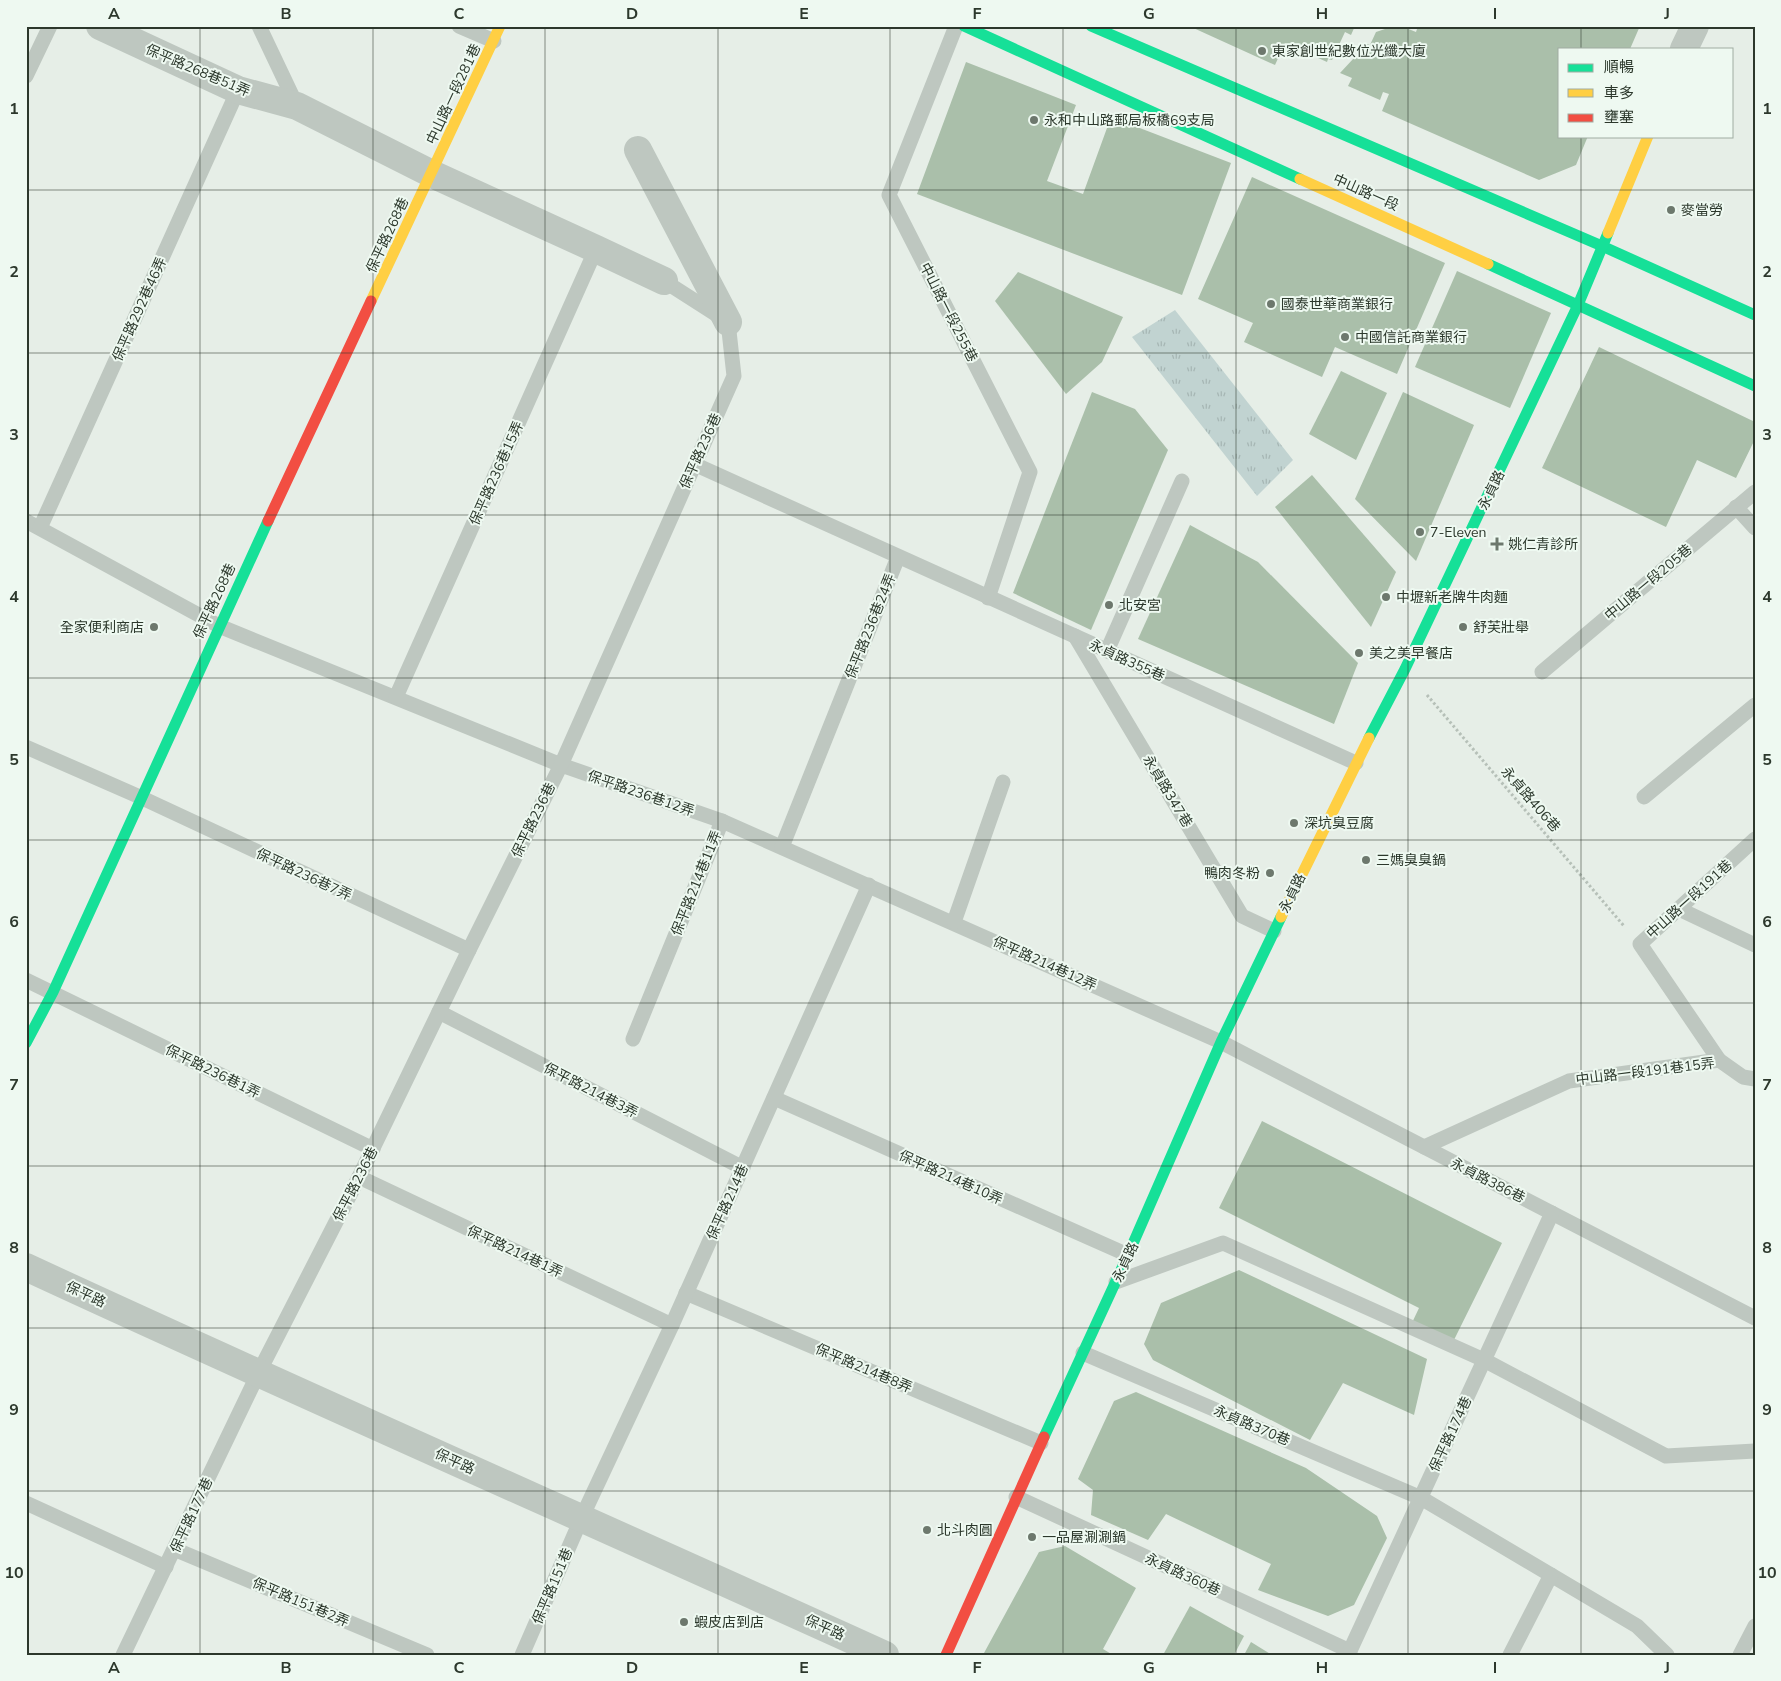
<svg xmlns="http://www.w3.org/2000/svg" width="1781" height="1681" font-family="'Nunito Sans','Noto Sans TC',sans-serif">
<defs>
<pattern id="grass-tufts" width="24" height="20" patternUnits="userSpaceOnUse" patternTransform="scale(1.25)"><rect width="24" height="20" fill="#c1d3d1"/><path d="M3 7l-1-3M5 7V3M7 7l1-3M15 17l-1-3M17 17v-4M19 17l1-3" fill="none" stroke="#a6b6b4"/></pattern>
</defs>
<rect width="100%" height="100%" fill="#e6eee7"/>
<polygon fill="url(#grass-tufts)" points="1175,310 1293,460 1257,496 1132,337"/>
<g fill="#aabfaa">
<polygon points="1189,26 1355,26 1351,35 1345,32 1332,60 1328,59 1327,62 1285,43 1275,65"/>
<polygon points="1386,26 1401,26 1416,32 1418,26 1640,26 1630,49 1560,49 1560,136 1588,136 1576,165 1539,180 1382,111 1389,94 1383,92 1380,100 1348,86 1352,78 1340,73 1367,44 1370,45 1376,32 1385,29"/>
<polygon points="966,62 1076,105 1047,181 1083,194 1111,117 1231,163 1182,295 917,194"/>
<polygon points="1252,177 1445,263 1397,374 1335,347 1322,377 1244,342 1253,323 1198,299"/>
<polygon points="1457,271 1551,313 1510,408 1415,367"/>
<polygon points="1018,272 1123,317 1102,362 1066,394 995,301"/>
<polygon points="1599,347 1755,422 1755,439 1736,478 1697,460 1666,527 1542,468"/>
<polygon points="1341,371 1387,393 1356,460 1309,434"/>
<polygon points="1092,392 1135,409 1168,450 1091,630 1013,593"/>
<polygon points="1403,392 1474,425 1416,561 1355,499"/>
<polygon points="1312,475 1396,572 1371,627 1275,507"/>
<polygon points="1190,525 1258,562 1358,663 1334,724 1138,639"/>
<polygon points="1262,1121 1502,1243 1450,1348 1410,1327 1419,1308 1219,1208"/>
<polygon points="1239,1270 1427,1359 1414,1415 1343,1383 1310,1440 1153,1360 1144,1344 1161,1303"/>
<polygon points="1136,1392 1306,1468 1377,1516 1387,1538 1354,1605 1328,1616 1258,1590 1271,1564 1166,1514 1148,1540 1091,1515 1093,1490 1078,1479 1114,1401"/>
<polygon points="1065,1546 1136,1588 1103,1649 1113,1655 988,1655 984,1653 1039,1552"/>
<polygon points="1190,1606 1244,1636 1234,1655 1163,1655"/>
<polygon points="1251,1642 1272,1655 1244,1655"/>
</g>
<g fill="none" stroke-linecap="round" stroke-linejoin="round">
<polyline stroke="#b6c0b8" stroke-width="3" stroke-dasharray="2.5 2.5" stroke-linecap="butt" points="1427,695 1624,926"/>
<g stroke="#bec7c0" stroke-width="15">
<polyline points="259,26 297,106"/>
<polyline points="459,26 494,41"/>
<polyline points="956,26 889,195 1030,472 988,598"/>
<polyline points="26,76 50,26"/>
<polyline points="694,464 1356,763"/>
<polyline points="1736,507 1755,528"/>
<polyline points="26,521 219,626 561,765 722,821 1221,1042 1755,1318"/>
<polyline points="40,528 238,90"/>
<polyline points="1075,636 1242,916 1274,931"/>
<polyline points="1107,651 1182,481"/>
<polyline points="1542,672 1755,492"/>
<polyline points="396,697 596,249"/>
<polyline points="26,747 140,797 469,950"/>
<polyline points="1644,797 1755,705"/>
<polyline points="782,847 898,557"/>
<polyline points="1679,909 1755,945"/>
<polyline points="954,922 1003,782"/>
<polyline points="26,980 373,1149"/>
<polyline points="439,1012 743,1168"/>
<polyline points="633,1039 722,821"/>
<polyline points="1719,1060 1640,944 1755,839"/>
<polyline points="774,1098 1128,1255"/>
<polyline points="1424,1147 1569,1081 1719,1060 1743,1077 1755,1079"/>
<polyline points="359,1177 672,1325"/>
<polyline points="1116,1282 1223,1243 1484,1360 1666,1456 1755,1451"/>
<polyline points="686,1293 1041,1443"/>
<polyline points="1083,1353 1421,1498 1637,1626 1667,1655"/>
<polyline points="1016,1497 1350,1651"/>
<polyline points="26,1503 166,1567"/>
<polyline points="174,1549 427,1655"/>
<polyline points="123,1655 258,1374 359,1177 469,950 561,765 734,376 728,322 664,281"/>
<polyline points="522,1655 582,1517 672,1325 869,885"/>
<polyline points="1348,1655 1552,1213"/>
<polyline points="1510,1655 1551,1575"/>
<polyline points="1740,1655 1755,1626"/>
</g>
<g stroke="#bec7c0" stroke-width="28">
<polyline points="100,26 238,90 297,106 432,174 596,249 664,281"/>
<polyline points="1684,49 1695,26"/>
<polyline points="638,150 728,322"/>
<path d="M 26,1267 C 311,1399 599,1525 885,1655"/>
</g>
<g stroke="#16e098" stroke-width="11">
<polyline points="964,26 1300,179"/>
<polyline points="1091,26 1602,246 1755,315"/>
<polyline points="1488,264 1755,386"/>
<polyline points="1369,738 1405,669 1578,305 1608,233"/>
<polyline points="26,1043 53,992 268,521"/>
<polyline points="1044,1437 1128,1255 1221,1042 1281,917"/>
</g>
<g stroke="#ffcf43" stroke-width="11">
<polyline points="1300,179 1488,264"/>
<polyline points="1608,233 1648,136"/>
<polyline points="371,301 500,26"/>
<polyline points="1281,917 1369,738"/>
</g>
<g stroke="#f24e42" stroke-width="11">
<polyline points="268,521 371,301"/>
<polyline points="946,1655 1044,1437"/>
</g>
</g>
<path fill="none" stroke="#2c382c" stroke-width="1" stroke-opacity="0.55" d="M 200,26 L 200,1655M 373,26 L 373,1655M 545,26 L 545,1655M 718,26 L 718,1655M 890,26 L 890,1655M 1063,26 L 1063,1655M 1236,26 L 1236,1655M 1408,26 L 1408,1655M 1581,26 L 1581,49M 1581,136 L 1581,1655M 26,190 L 1755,190M 26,353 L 1755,353M 26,515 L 1755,515M 26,678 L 1755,678M 26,840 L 1755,840M 26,1003 L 1755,1003M 26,1166 L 1755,1166M 26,1328 L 1755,1328M 26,1491 L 1755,1491"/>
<g fill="#6d786d" stroke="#eef9f1" stroke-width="2">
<circle cx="1262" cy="51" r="5"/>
<circle cx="1034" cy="120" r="5"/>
<circle cx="1671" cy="210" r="5"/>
<circle cx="1271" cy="304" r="5"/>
<circle cx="1345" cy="337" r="5"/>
<circle cx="1420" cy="532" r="5"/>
<path d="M1494.5 536.5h5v5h5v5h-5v5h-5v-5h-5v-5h5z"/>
<circle cx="1386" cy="597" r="5"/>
<circle cx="1109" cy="605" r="5"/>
<circle cx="154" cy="627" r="5"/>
<circle cx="1463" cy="627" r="5"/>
<circle cx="1359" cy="653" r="5"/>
<circle cx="1294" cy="823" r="5"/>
<circle cx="1366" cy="860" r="5"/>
<circle cx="1270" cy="873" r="5"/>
<circle cx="927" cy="1530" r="5"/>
<circle cx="1032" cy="1537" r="5"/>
<circle cx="684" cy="1622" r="5"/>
</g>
<g text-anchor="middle" stroke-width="4" stroke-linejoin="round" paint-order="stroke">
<g font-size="14" fill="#2c382c" stroke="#eef9f1" text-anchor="start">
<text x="1272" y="56">東家創世紀數位光纖大廈</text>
<text x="1044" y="125">永和中山路郵局板橋69支局</text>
<text x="1681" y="215">麥當勞</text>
<text x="1281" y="309">國泰世華商業銀行</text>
<text x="1355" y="342">中國信託商業銀行</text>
<text x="1430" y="537">7-Eleven</text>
<text x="1508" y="549">姚仁青診所</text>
<text x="1396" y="602">中壢新老牌牛肉麵</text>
<text x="1119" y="610">北安宮</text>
<text x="144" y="632" text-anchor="end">全家便利商店</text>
<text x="1473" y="632">舒芙壯舉</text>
<text x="1369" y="658">美之美早餐店</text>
<text x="1304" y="828">深坑臭豆腐</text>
<text x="1376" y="865">三媽臭臭鍋</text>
<text x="1260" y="878" text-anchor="end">鴨肉冬粉</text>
<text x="937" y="1535">北斗肉圓</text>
<text x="1042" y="1542">一品屋涮涮鍋</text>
<text x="694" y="1627">蝦皮店到店</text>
</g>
<g font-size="14" fill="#2c382c" stroke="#eef9f1">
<text transform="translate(198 70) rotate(23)" y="5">保平路268巷51弄</text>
<text transform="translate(453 94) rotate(-65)" y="5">中山路一段281巷</text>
<text transform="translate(1366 192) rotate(24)" y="5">中山路一段</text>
<text transform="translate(387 235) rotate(-65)" y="5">保平路268巷</text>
<text transform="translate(139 309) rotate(-66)" y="5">保平路292巷46弄</text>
<text transform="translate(949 312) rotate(63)" y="5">中山路一段255巷</text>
<text transform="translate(700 451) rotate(-66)" y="5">保平路236巷</text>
<text transform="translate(496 473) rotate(-66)" y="5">保平路236巷15弄</text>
<text transform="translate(1491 490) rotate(-64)" y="5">永貞路</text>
<text transform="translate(1648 582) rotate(-40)" y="5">中山路一段205巷</text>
<text transform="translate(214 601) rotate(-65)" y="5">保平路268巷</text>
<text transform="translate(870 626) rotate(-68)" y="5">保平路236巷24弄</text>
<text transform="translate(1127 660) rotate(24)" y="5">永貞路355巷</text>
<text transform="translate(1168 791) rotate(59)" y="5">永貞路347巷</text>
<text transform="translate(641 793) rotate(19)" y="5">保平路236巷12弄</text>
<text transform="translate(1531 799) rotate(49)" y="5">永貞路406巷</text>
<text transform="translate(533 820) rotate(-64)" y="5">保平路236巷</text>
<text transform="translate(304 874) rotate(25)" y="5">保平路236巷7弄</text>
<text transform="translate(696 883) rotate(-68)" y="5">保平路214巷11弄</text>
<text transform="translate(1292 893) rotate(-64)" y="5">永貞路</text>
<text transform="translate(1689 899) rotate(-42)" y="5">中山路一段191巷</text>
<text transform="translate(1045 963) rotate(24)" y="5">保平路214巷12弄</text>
<text transform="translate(213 1071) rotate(26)" y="5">保平路236巷1弄</text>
<text transform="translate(1645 1071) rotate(-7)" y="5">中山路一段191巷15弄</text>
<text transform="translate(591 1090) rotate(27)" y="5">保平路214巷3弄</text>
<text transform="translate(951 1177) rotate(24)" y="5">保平路214巷10弄</text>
<text transform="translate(1488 1180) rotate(27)" y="5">永貞路386巷</text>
<text transform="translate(355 1184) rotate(-63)" y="5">保平路236巷</text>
<text transform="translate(727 1202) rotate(-66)" y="5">保平路214巷</text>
<text transform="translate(515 1251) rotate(25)" y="5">保平路214巷1弄</text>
<text transform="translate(1125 1262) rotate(-65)" y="5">永貞路</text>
<text transform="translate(86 1294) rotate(25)" y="5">保平路</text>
<text transform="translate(864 1368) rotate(23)" y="5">保平路214巷8弄</text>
<text transform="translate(1252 1425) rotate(23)" y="5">永貞路370巷</text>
<text transform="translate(1450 1434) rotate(-65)" y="5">保平路174巷</text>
<text transform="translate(455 1461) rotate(24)" y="5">保平路</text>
<text transform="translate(191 1515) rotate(-65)" y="5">保平路177巷</text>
<text transform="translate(1183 1574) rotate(25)" y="5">永貞路360巷</text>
<text transform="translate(552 1586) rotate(-67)" y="5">保平路151巷</text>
<text transform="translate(301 1602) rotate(23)" y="5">保平路151巷2弄</text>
<text transform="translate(825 1627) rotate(24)" y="5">保平路</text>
</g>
</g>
<rect width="1781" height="1681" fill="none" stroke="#eef9f1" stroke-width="55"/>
<rect x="1558" y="48" width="175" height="90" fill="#eef9f1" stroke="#a0aca2"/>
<rect x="1568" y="64" width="25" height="8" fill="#16e098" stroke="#a0aca2"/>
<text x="1604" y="72" font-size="15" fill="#2c382c">順暢</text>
<rect x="1568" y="89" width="25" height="8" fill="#ffcf43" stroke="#a0aca2"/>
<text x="1604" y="98" font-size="15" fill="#2c382c">車多</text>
<rect x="1568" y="114" width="25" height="8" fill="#f24e42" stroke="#a0aca2"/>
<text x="1604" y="122" font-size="15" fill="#2c382c">壅塞</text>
<rect x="28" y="28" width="1726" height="1626" fill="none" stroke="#2c382c" stroke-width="2"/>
<g font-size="16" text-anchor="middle" font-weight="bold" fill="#2c382c">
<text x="114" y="19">A</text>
<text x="286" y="19">B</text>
<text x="459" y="19">C</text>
<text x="632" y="19">D</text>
<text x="804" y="19">E</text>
<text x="977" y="19">F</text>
<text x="1149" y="19">G</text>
<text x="1322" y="19">H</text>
<text x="1495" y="19">I</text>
<text x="1667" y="19">J</text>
<text x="14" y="114">1</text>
<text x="1767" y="114">1</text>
<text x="14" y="277">2</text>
<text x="1767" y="277">2</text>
<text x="14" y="440">3</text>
<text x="1767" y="440">3</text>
<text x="14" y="602">4</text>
<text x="1767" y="602">4</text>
<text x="14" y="765">5</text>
<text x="1767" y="765">5</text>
<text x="14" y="927">6</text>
<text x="1767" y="927">6</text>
<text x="14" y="1090">7</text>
<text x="1767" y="1090">7</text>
<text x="14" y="1253">8</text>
<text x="1767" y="1253">8</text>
<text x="14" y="1415">9</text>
<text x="1767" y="1415">9</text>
<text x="14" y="1578">10</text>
<text x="1767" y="1578">10</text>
<text x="114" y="1673">A</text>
<text x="286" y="1673">B</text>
<text x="459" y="1673">C</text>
<text x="632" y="1673">D</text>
<text x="804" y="1673">E</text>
<text x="977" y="1673">F</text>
<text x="1149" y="1673">G</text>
<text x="1322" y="1673">H</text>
<text x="1495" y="1673">I</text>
<text x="1667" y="1673">J</text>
</g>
</svg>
